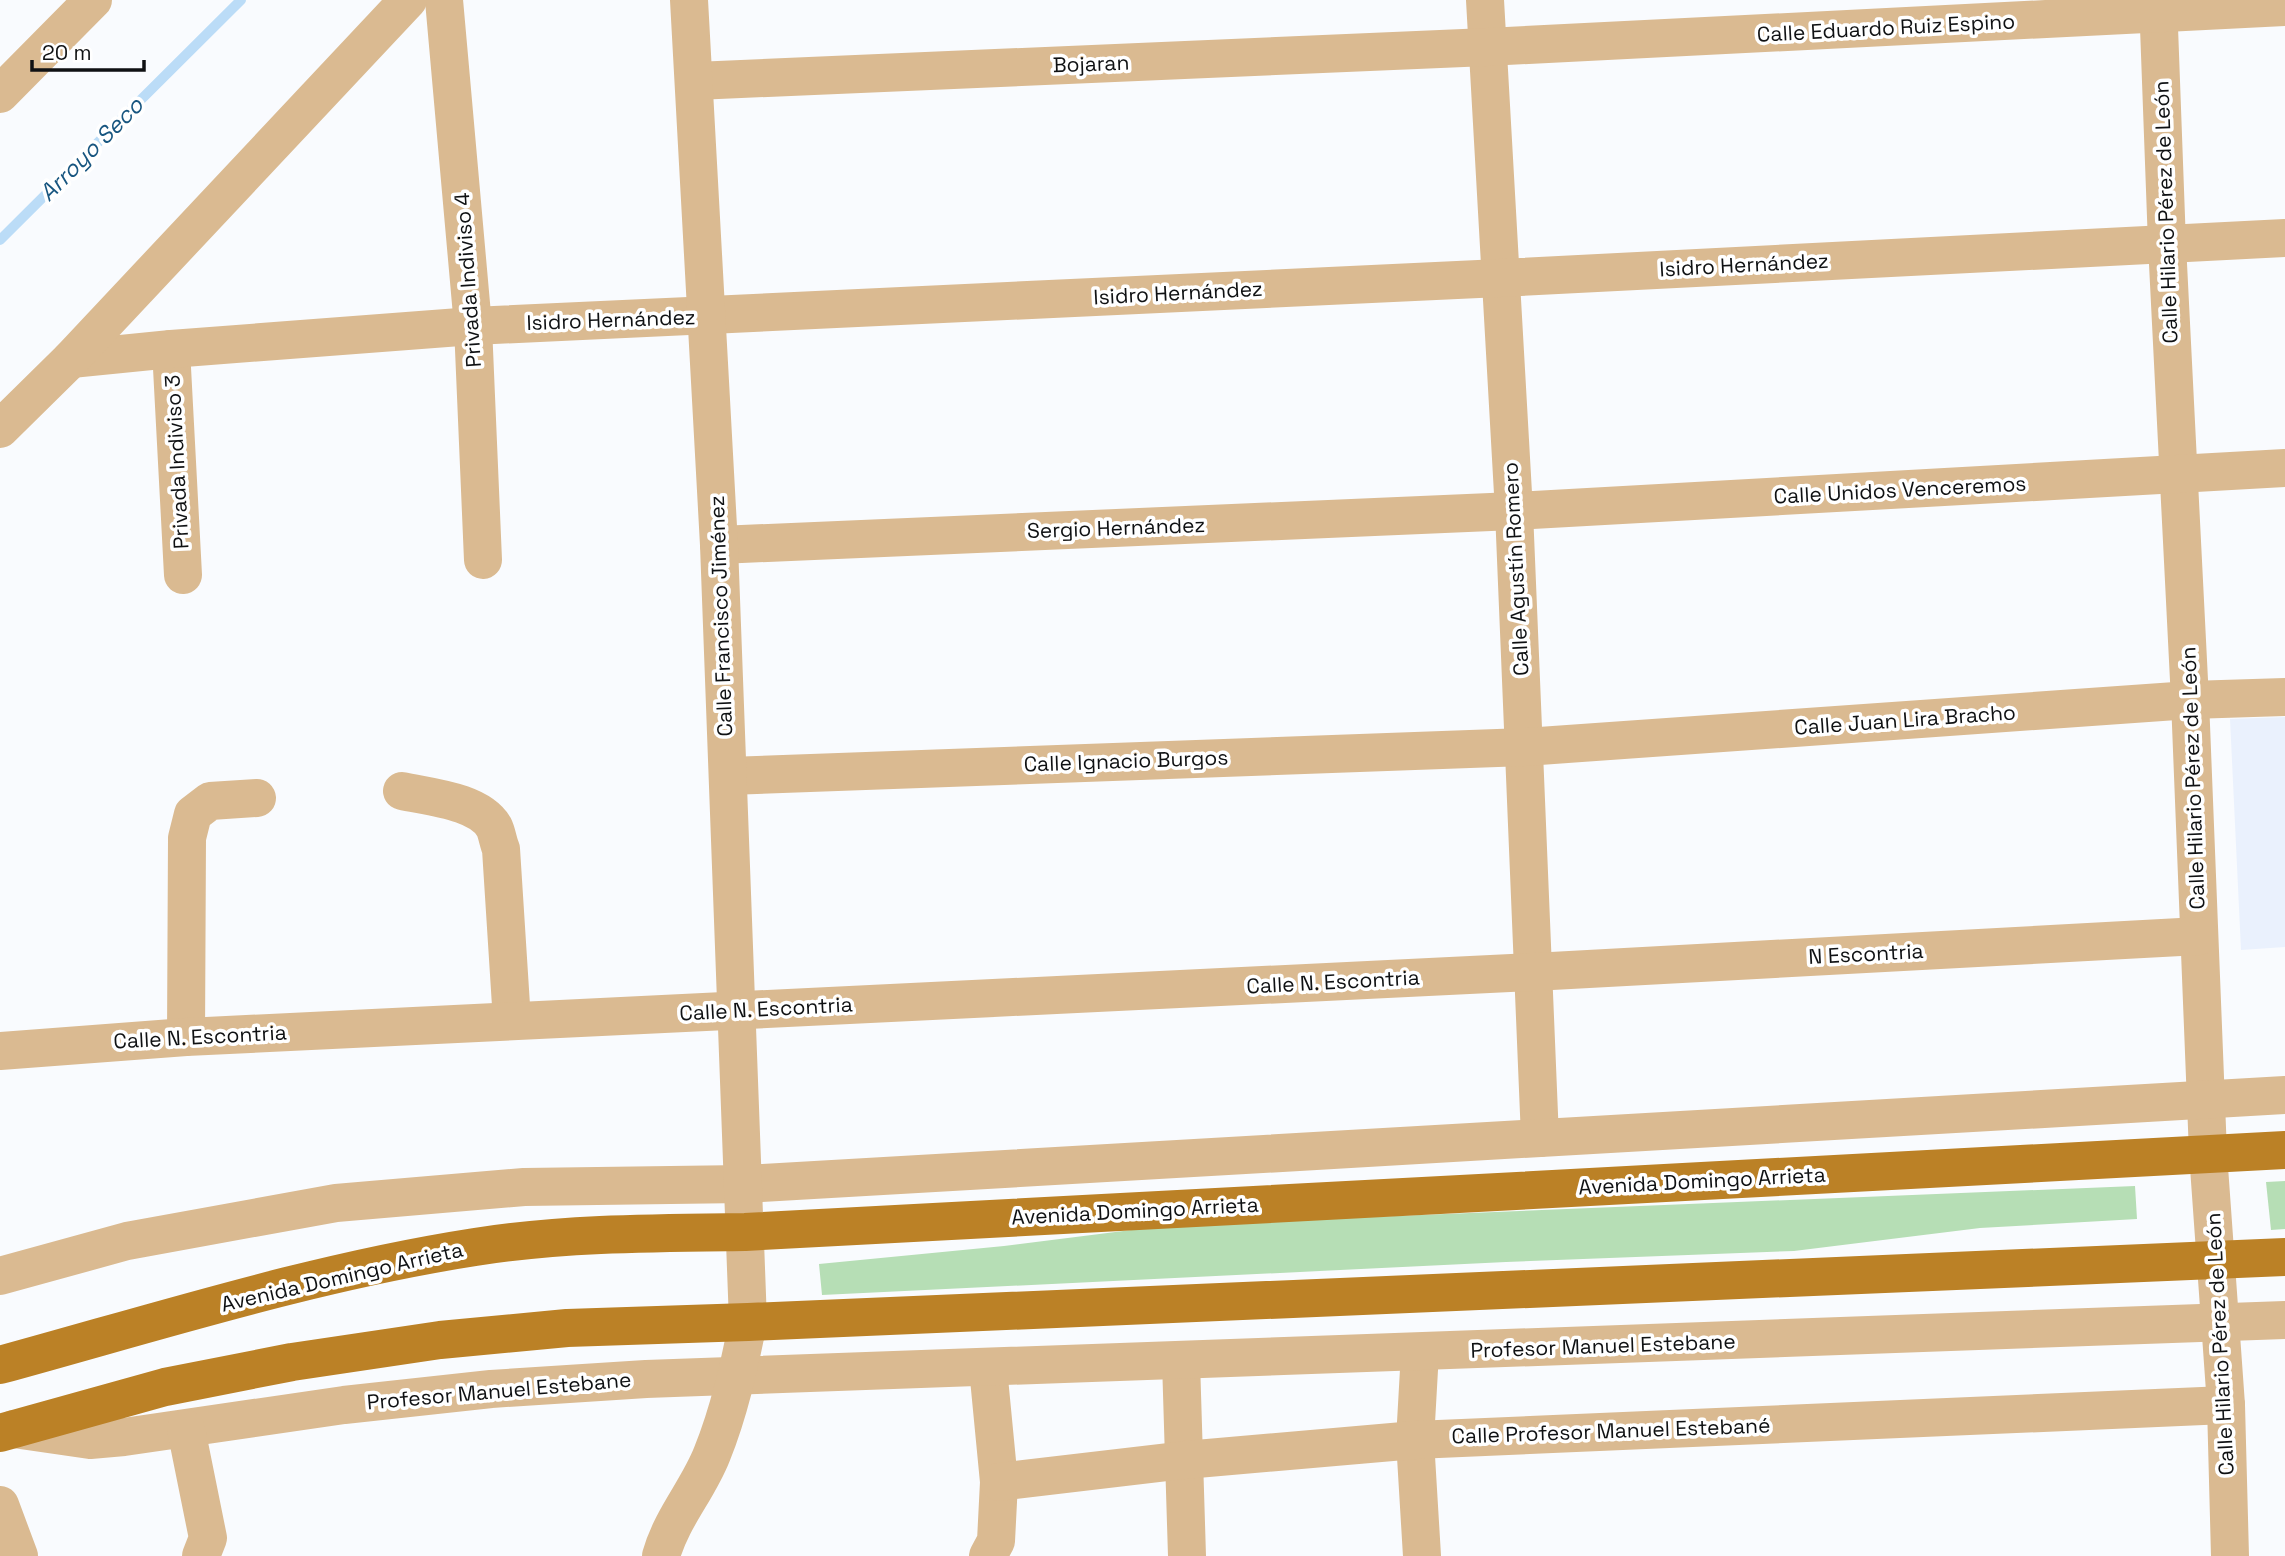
<svg xmlns="http://www.w3.org/2000/svg" width="2285" height="1556" font-family="'Space Grotesk',sans-serif">
<rect width="100%" height="100%" fill="#f9fbfe"/>
<polygon fill="#eaf1fd" points="2285,717 2285,947 2241,950 2230,719"/>
<g fill="#b6deb5">
<polygon points="2285,1181 2285,1229 2271,1230 2266,1182"/>
<polygon points="2135,1186 2137,1219 1980,1228 1794,1251 1506,1262 822,1295 819,1264 1004,1246 1171,1225"/>
</g>
<g fill="none" stroke-linecap="round" stroke-linejoin="round">
<polyline stroke="#bbdcf7" stroke-width="10" points="0,240 241,0"/>
<g stroke="#daba91" stroke-width="38">
<polyline points="444,0 473,326 483,560"/>
<polyline points="1485,0 1514,511 1540,1138"/>
<polyline points="2158,0 2167,244 2190,700 2208,1153 2226,1405 2230,1556"/>
<polyline points="695,81 1487,47 2285,7"/>
<polyline points="0,94 93,0"/>
<polyline points="171,349 183,575"/>
<polyline points="71,359 171,349 473,326 1500,278 2285,238"/>
<polyline points="0,429 71,359 408,0"/>
<polyline points="719,545 1514,511 2285,468"/>
<polyline points="728,776 1525,747 2190,700 2285,697"/>
<path d="M 402,791 C 429,797 479,801 494,827 C 497,833 498,842 501,849 L 512,1021"/>
<polyline points="186,1037 187,838 193,814 210,801 257,798"/>
<polyline points="0,1051 186,1037 1533,972 2199,936"/>
<polyline points="0,1276 127,1241 336,1203 524,1187 744,1184 2285,1095"/>
<polyline points="1420,1352 1415,1440 1422,1556"/>
<polyline points="1181,1361 1187,1556"/>
<polyline points="988,1368 999,1482 996,1541 988,1556"/>
<polyline points="14,1429 90,1440 124,1437 344,1405 491,1389 646,1379 2285,1320"/>
<polyline points="186,1429 208,1538 201,1556"/>
<polyline points="999,1482 1185,1460 1415,1440 2226,1405"/>
<polyline points="0,1505 19,1556"/>
<path d="M 661,1556 C 672,1517 698,1490 712,1454 C 729,1412 739,1367 748,1322 L 719,545 L 689,0"/>
</g>
<g stroke="#bb8126" stroke-width="38">
<path d="M 0,1365 C 157,1322 314,1272 475,1247 C 564,1233 654,1233 745,1232 L 2285,1150"/>
<polyline points="0,1433 165,1387 292,1362 440,1340 567,1328 748,1322 2285,1257"/>
</g>
</g>
<g text-anchor="middle" stroke-width="7" stroke-linejoin="round" paint-order="stroke">
<g font-size="21" fill="#0f1113" stroke="#fff">
<text transform="translate(1886 28) rotate(-3)" y="7">Calle Eduardo Ruiz Espino</text>
<text transform="translate(1091 64) rotate(-2)" y="7">Bojaran</text>
<text transform="translate(2166 212) rotate(-92)" y="7">Calle Hilario Pérez de León</text>
<text transform="translate(1744 265) rotate(-3)" y="7">Isidro Hernández</text>
<text transform="translate(468 280) rotate(-94)" y="7">Privada Indiviso 4</text>
<text transform="translate(1178 293) rotate(-3)" y="7">Isidro Hernández</text>
<text transform="translate(611 320) rotate(-2)" y="7">Isidro Hernández</text>
<text transform="translate(177 462) rotate(-93)" y="7">Privada Indiviso 3</text>
<text transform="translate(1900 490) rotate(-3)" y="7">Calle Unidos Venceremos</text>
<text transform="translate(1116 528) rotate(-2)" y="7">Sergio Hernández</text>
<text transform="translate(1516 569) rotate(-93)" y="7">Calle Agustín Romero</text>
<text transform="translate(721 616) rotate(-92)" y="7">Calle Francisco Jiménez</text>
<text transform="translate(1905 720) rotate(-4)" y="7">Calle Juan Lira Bracho</text>
<text transform="translate(1126 761) rotate(-2)" y="7">Calle Ignacio Burgos</text>
<text transform="translate(2193 778) rotate(-92)" y="7">Calle Hilario Pérez de León</text>
<text transform="translate(1866 954) rotate(-3)" y="7">N Escontria</text>
<text transform="translate(1333 982) rotate(-3)" y="7">Calle N. Escontria</text>
<text transform="translate(766 1009) rotate(-3)" y="7">Calle N. Escontria</text>
<text transform="translate(200 1037) rotate(-3)" y="7">Calle N. Escontria</text>
<text transform="translate(1702 1181) rotate(-3)" y="7">Avenida Domingo Arrieta</text>
<text transform="translate(1135 1211) rotate(-3)" y="7">Avenida Domingo Arrieta</text>
<text transform="translate(342 1277) rotate(-13)" y="7">Avenida Domingo Arrieta</text>
<text transform="translate(2220 1344) rotate(-93)" y="7">Calle Hilario Pérez de León</text>
<text transform="translate(1603 1346) rotate(-2)" y="7">Profesor Manuel Estebane</text>
<text transform="translate(499 1391) rotate(-5)" y="7">Profesor Manuel Estebane</text>
<text transform="translate(1611 1431) rotate(-2)" y="7">Calle Profesor Manuel Estebané</text>
</g>
<g font-size="23" font-style="italic" fill="#185680" stroke="#fff">
<text transform="translate(91 149) rotate(-45)" y="8">Arroyo Seco</text>
</g>
</g>
<path d="M32 60v10h112v-10" fill="none" stroke="#0f1113" stroke-width="3.5"/>
<text x="42" y="60" font-size="21" fill="#0f1113" stroke="#ffffff" stroke-width="5" paint-order="stroke">20 m</text>
</svg>
